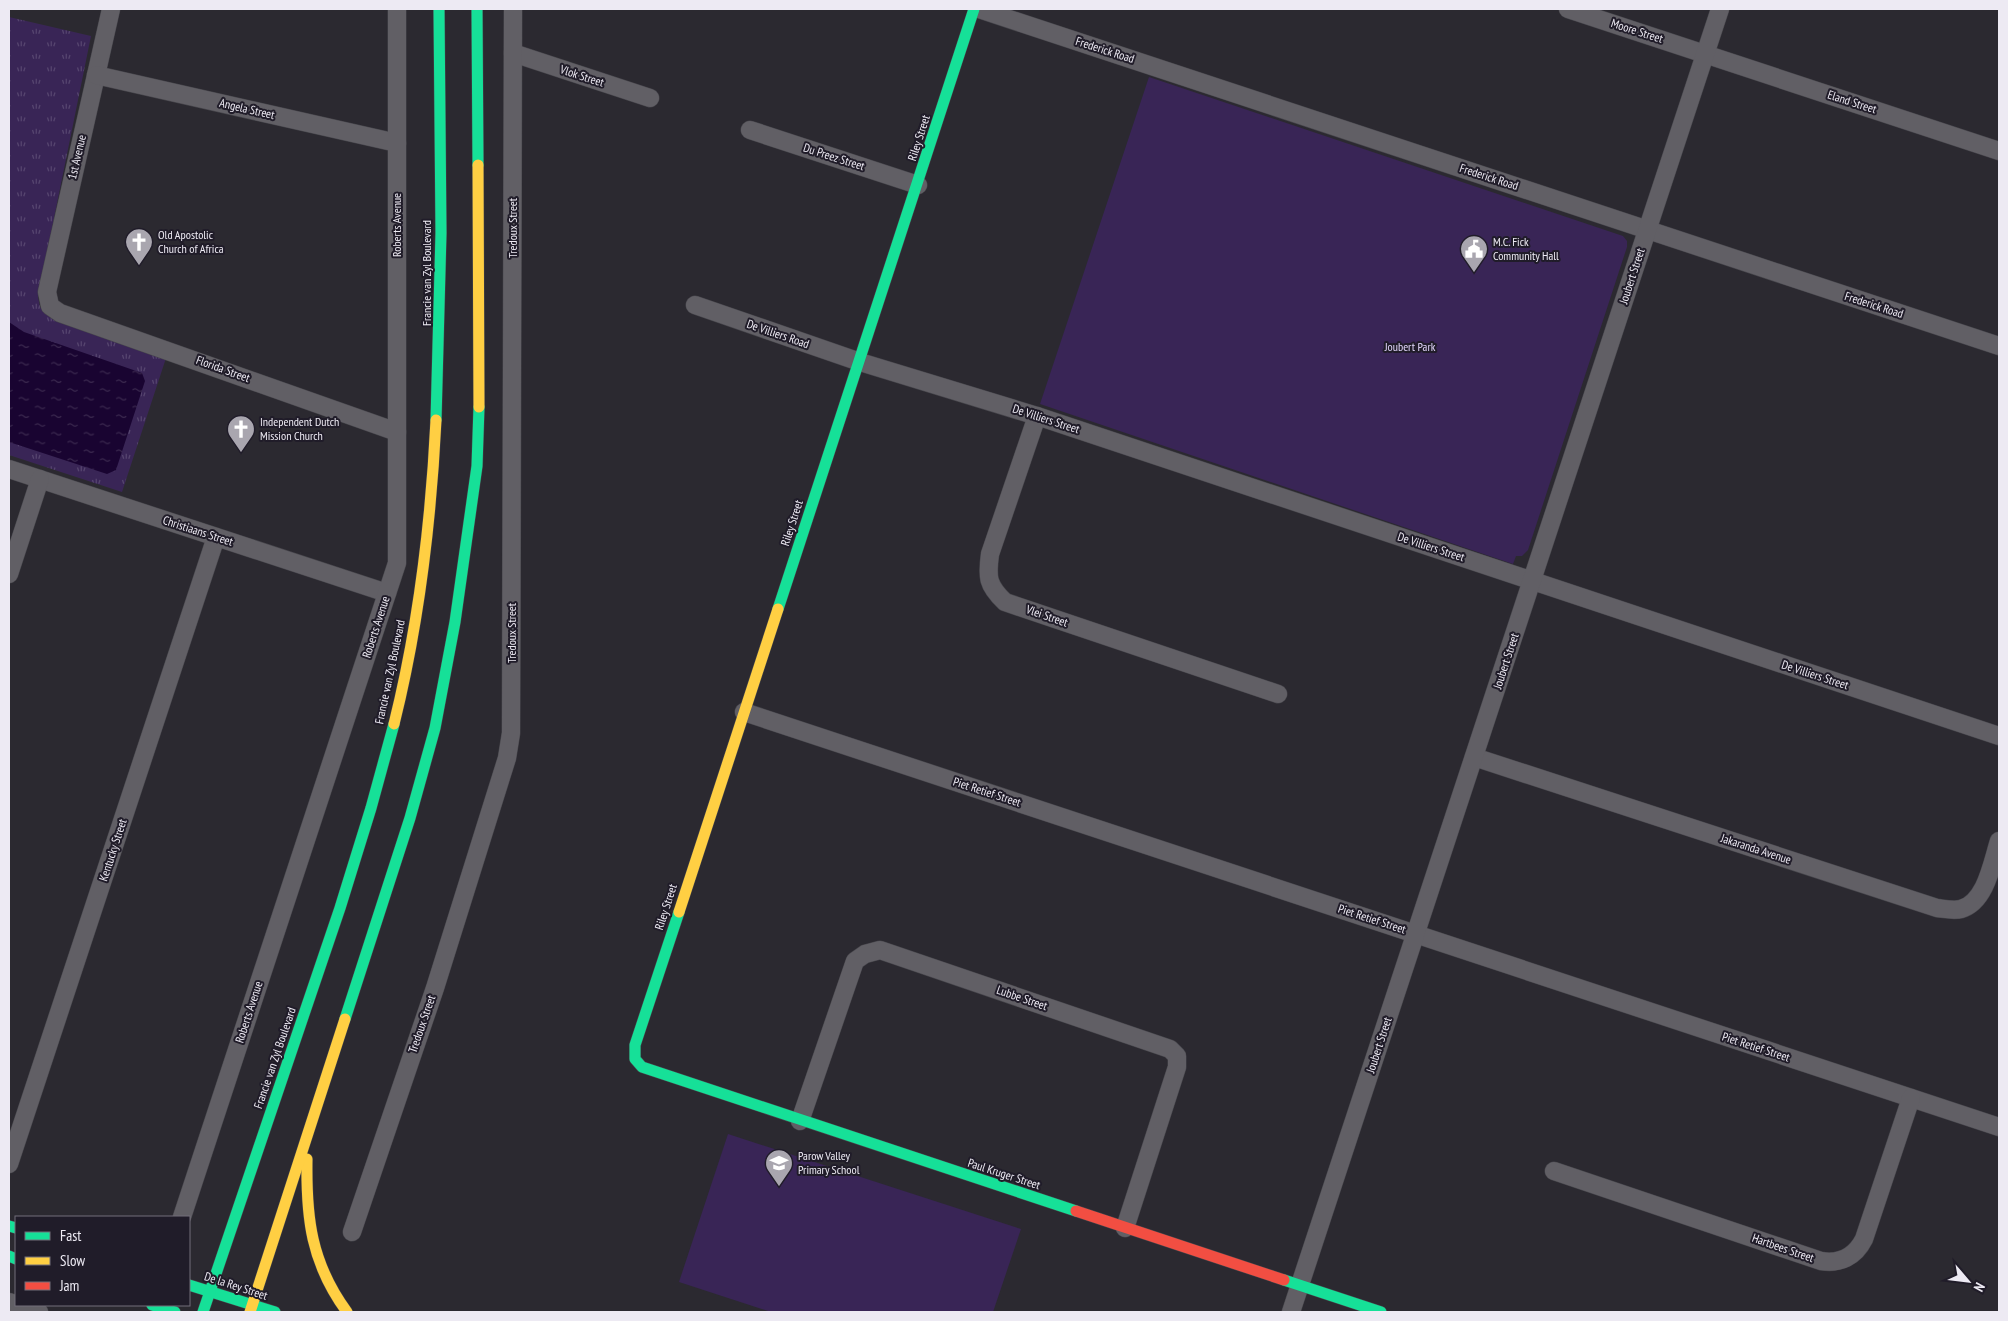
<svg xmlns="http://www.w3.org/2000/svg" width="2008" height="1321" font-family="'PT Sans Narrow',sans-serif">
<defs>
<pattern id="grass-tufts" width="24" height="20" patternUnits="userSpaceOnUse" patternTransform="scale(1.25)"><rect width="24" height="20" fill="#392556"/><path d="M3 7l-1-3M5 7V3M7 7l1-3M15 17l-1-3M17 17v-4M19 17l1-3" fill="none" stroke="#56456f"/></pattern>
<pattern id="water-ripples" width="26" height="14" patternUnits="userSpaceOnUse" patternTransform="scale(1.25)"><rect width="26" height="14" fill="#190431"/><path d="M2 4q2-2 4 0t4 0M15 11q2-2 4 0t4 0" fill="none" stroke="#3b294f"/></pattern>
</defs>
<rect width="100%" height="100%" fill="#2b2930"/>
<polygon fill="url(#grass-tufts)" points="9,17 91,36 38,297 40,307 51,318 166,358 122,492 9,455"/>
<g fill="#392556">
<polygon points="1149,77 1623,236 1627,241 1627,247 1528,550 1522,556 1516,556 1513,564 1040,404"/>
<polygon points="728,1134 1021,1229 993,1312 771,1312 679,1282"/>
</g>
<polygon fill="url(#water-ripples)" points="9,322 24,332 142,373 145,381 116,470 107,474 9,442"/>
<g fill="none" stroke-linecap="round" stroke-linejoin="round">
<g stroke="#47464c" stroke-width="19">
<g id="street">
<polyline points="111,9 47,292 50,306 60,313 397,432"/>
<polyline points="979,9 1999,346"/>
<polyline points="1568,9 1999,151"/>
<polyline points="513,53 650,98"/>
<polyline points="96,75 397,143"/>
<polyline points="750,130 918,185"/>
<polyline points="695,305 860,362 1037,416 1999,736"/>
<path d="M 1037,416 L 990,554 C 987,577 987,585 1005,602 L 1278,694"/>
<polyline points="9,469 387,593"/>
<polyline points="9,574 40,479"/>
<polyline points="744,712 1999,1127"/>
<path d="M 1474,757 L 1937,908 C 1945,909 1954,911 1961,909 C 1986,902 1992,863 1999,841"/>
<polyline points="800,1121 855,961 865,954 880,950 1170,1049 1177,1056 1177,1067 1125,1228"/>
<polyline points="9,1164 216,537"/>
<path d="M 1554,1171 L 1821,1261 C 1840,1264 1855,1257 1864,1239 L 1911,1098"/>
<polyline points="182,1217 397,563 397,9"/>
<polyline points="352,1232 435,988 507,758 511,733 513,9"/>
<polyline points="9,1302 39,1312"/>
<polyline points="1291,1312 1720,9"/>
</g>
</g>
<g stroke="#47464c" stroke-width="12">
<g id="fast">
<polyline points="477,9 478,165"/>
<polyline points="436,420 441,233 439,9"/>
<polyline points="778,609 974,9"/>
<polyline points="679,912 635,1045 635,1059 642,1067 1076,1211"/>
<polyline points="345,1019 410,818 435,728 455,622 477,466 479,407"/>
<polyline points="9,1226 16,1228"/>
<polyline points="9,1256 16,1259"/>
<polyline points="1284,1280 1381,1312"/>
<polyline points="189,1285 275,1312"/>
<polyline points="152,1305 175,1312"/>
<polyline points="203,1312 340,908 371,808 394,724"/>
</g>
</g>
<g stroke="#47464c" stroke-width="12">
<g id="slow">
<polyline points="478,165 479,407"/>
<path d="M 394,724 C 419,624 431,522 436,420"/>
<polyline points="679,912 778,609"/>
<path d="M 307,1159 C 306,1218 311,1263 347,1312"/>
<polyline points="250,1312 345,1019"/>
</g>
</g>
<g stroke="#47464c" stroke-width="12">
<polyline id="jam" points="1076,1211 1284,1280"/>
</g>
<use href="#street" stroke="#615f65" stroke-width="18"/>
<use href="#fast" stroke="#16e098" stroke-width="11"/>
<use href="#slow" stroke="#ffcf43" stroke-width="11"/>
<use href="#jam" stroke="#f24e42" stroke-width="11"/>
</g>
<defs>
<g id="church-pin" transform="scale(1.4375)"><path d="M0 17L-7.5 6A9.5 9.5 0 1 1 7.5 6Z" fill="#a9a6af" stroke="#201c29"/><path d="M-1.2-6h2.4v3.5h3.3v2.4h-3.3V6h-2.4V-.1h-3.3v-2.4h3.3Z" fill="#fff"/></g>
<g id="civic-pin" transform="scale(1.4375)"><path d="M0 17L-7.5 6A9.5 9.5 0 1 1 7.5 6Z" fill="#a9a6af" stroke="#201c29"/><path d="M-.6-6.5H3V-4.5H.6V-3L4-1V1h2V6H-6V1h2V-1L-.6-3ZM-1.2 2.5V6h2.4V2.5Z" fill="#fff"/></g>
<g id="school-pin" transform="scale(1.4375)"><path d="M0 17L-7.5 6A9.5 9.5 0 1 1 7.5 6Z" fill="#a9a6af" stroke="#201c29"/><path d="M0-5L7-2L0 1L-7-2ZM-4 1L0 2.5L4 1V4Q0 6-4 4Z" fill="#fff"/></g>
</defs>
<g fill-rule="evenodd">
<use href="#church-pin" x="139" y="242"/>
<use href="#civic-pin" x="1474" y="249"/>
<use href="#church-pin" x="241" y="429"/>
<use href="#school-pin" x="779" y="1163"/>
</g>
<g text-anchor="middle" stroke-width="4" stroke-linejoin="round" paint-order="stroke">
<g font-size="12" fill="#edeaf3" stroke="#201c29">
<text transform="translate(1637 31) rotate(18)" y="4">Moore Street</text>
<text transform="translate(1105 50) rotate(18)" y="4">Frederick Road</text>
<text transform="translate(582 76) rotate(18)" y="4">Vlok Street</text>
<text transform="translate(1852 102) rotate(18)" y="4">Eland Street</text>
<text transform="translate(247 109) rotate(13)" y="4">Angela Street</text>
<text transform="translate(919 138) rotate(-72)" y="4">Riley Street</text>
<text transform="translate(77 157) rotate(-77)" y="4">1st Avenue</text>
<text transform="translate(834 157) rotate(18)" y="4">Du Preez Street</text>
<text transform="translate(1489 177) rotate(18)" y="4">Frederick Road</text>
<text transform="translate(397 225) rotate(-90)" y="4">Roberts Avenue</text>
<text transform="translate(513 228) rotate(-90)" y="4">Tredoux Street</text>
<text transform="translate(427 273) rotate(-90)" y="4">Francie van Zyl Boulevard</text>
<text transform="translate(1632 276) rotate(-72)" y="4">Joubert Street</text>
<text transform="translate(1874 305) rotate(18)" y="4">Frederick Road</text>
<text transform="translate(778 334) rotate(19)" y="4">De Villiers Road</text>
<text transform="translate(223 369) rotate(20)" y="4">Florida Street</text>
<text transform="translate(1046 419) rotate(18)" y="4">De Villiers Street</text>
<text transform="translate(792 523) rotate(-72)" y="4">Riley Street</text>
<text transform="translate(198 531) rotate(18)" y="4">Christiaans Street</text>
<text transform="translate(1431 547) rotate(18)" y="4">De Villiers Street</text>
<text transform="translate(1047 616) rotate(19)" y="4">Vlei Street</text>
<text transform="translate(376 627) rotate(-72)" y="4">Roberts Avenue</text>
<text transform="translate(512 633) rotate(-90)" y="4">Tredoux Street</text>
<text transform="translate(1506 661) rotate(-72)" y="4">Joubert Street</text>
<text transform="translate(390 672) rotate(-78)" y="4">Francie van Zyl Boulevard</text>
<text transform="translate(1815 675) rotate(18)" y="4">De Villiers Street</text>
<text transform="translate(987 792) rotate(18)" y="4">Piet Retief Street</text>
<text transform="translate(1756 849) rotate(18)" y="4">Jakaranda Avenue</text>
<text transform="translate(113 850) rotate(-72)" y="4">Kentucky Street</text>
<text transform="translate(666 907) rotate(-72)" y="4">Riley Street</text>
<text transform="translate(1372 919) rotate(18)" y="4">Piet Retief Street</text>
<text transform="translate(1022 998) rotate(19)" y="4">Lubbe Street</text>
<text transform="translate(249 1012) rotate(-72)" y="4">Roberts Avenue</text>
<text transform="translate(422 1024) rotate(-71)" y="4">Tredoux Street</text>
<text transform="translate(1379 1045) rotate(-72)" y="4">Joubert Street</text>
<text transform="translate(1756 1047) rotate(18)" y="4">Piet Retief Street</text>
<text transform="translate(275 1058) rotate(-71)" y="4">Francie van Zyl Boulevard</text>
<text transform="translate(1004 1174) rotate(18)" y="4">Paul Kruger Street</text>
<text transform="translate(1783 1248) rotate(19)" y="4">Hartbees Street</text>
<text transform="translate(236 1286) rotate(18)" y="4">De la Rey Street</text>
</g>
<g font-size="12" fill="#edeaf3" stroke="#201c29" text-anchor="start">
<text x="158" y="239">Old Apostolic<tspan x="158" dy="14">Church of Africa</tspan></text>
<text x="1493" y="246">M.C. Fick<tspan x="1493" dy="14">Community Hall</tspan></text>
<text x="260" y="426">Independent Dutch<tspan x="260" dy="14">Mission Church</tspan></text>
<text x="798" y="1160">Parow Valley<tspan x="798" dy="14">Primary School</tspan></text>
</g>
<g font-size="12" fill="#e0d4f9" stroke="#201c29">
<text x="1410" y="351">Joubert Park</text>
</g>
</g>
<rect width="2008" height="1321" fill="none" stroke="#edeaf3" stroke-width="20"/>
<rect x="15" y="1216" width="175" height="90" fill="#201c29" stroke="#726e7a"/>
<rect x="25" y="1232" width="25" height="8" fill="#16e098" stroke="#726e7a"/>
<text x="60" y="1241" font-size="15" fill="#edeaf3">Fast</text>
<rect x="25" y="1257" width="25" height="8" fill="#ffcf43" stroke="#726e7a"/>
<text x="60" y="1266" font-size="15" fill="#edeaf3">Slow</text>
<rect x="25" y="1282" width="25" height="8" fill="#f24e42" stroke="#726e7a"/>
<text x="60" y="1291" font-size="15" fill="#edeaf3">Jam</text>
<g transform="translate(1968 1281) rotate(118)" stroke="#201c29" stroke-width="4" paint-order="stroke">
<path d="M0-4L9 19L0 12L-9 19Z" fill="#edeaf3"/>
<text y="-8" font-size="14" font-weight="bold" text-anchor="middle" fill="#edeaf3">N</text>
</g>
</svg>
